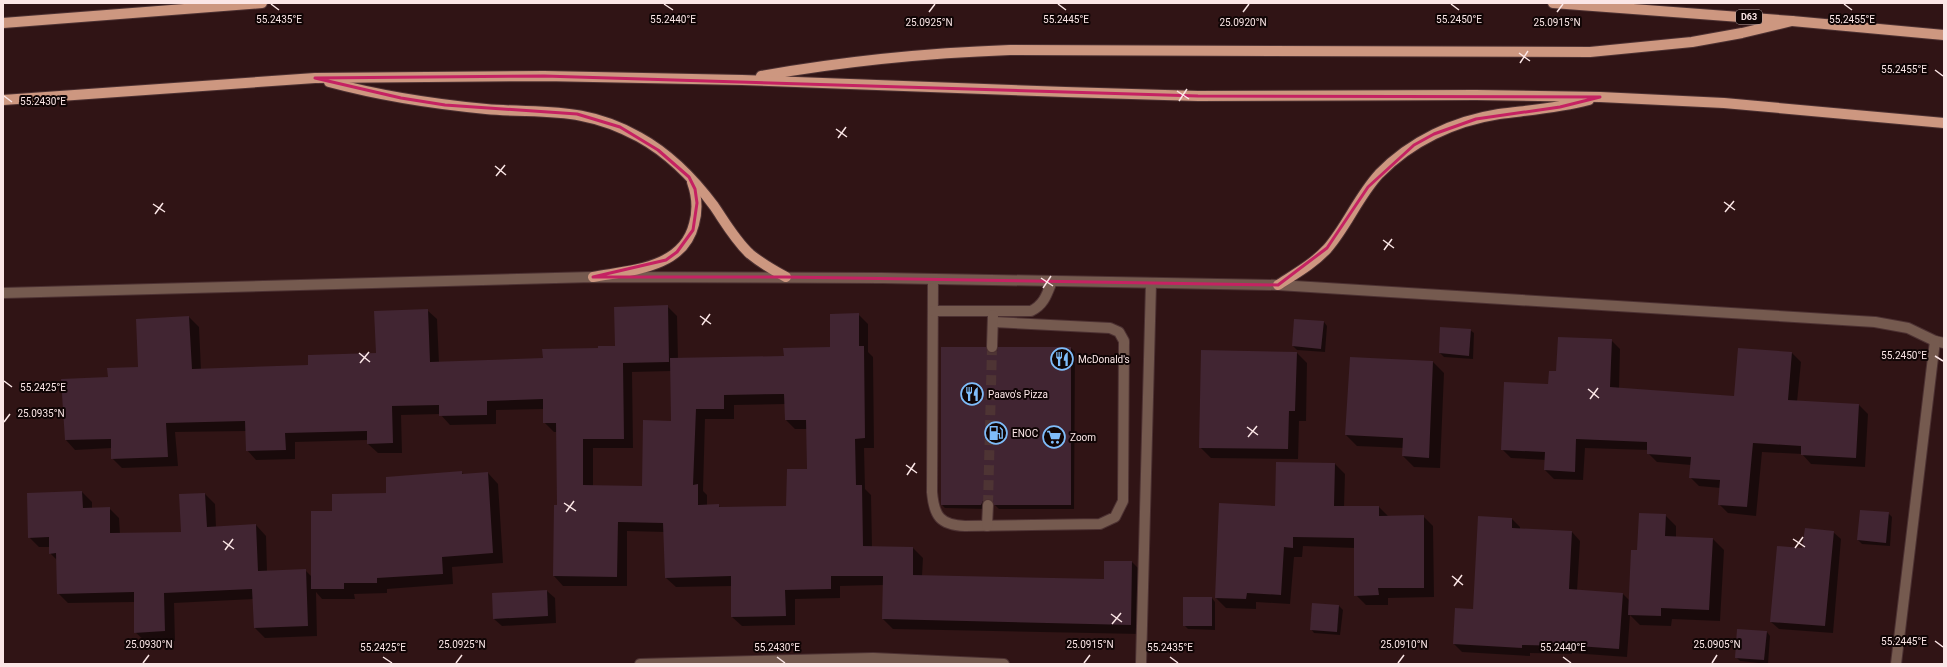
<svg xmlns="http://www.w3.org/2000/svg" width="1947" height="667" font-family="Roboto,sans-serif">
<rect width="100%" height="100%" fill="#301415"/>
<g fill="#0007" fill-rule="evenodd">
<path d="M 667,306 L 677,316 L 678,359 L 785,357 L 831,348 L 858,314 L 868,324 L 868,352 L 873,357 L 874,448 L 864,448 L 865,489 L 871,495 L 872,547 L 913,548 L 923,558 L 922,576 L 1105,580 L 1132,562 L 1142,572 L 1140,634 L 893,629 L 883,619 L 884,585 L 840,586 L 840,598 L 795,599 L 795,625 L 742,626 L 732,617 L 732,586 L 676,587 L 666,578 L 664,532 L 627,531 L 627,586 L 563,586 L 554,576 L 555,506 L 558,506 L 558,432 L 554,432 L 544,422 L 544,409 L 496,410 L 496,424 L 450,425 L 440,414 L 401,415 L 402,453 L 378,453 L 368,444 L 368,440 L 295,442 L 295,459 L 256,460 L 247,450 L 246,431 L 175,432 L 178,466 L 122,468 L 112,458 L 112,448 L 75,450 L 66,440 L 109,378 L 139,368 L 189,317 L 199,327 L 201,370 L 309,366 L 377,354 L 427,310 L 437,319 L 439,363 L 544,359 L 616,347 ZM 671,371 L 672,422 L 643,487 L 593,486 L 593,448 L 633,448 L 632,372 ZM 786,404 L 786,420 L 795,429 L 807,429 L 808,470 L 787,507 L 721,508 L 718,505 L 707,506 L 707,495 L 703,491 L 705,419 L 734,419 L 734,405 Z"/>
<polygon points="1324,322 1327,326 1325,352 1297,350 1293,346"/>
<polygon points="1470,330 1474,333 1473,359 1444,357 1440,353"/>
<polygon points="1611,340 1620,349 1619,389 1735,397 1792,353 1801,362 1797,402 1859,405 1868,414 1865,467 1811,464 1802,454 1762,452 1756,516 1728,513 1719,504 1721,488 1699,486 1690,477 1691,465 1657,462 1648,453 1648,450 1585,448 1583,480 1554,479 1545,470 1546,460 1511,458 1502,449 1557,372"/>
<polygon points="985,348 990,354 1071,348 1075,352 1074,509 999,509 992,502 986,505 985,509 945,508 942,505"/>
<polygon points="1297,353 1307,363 1306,421 1299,421 1298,459 1211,458 1200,447"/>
<polygon points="1351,358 1433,362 1444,373 1440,468 1414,467 1403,456 1404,448 1357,446 1346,435"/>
<polygon points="1277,463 1335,464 1345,474 1344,507 1379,507 1389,517 1423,516 1433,526 1434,597 1388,598 1388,605 1366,605 1356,595 1355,548 1303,546 1302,557 1294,557 1290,604 1256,602 1256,609 1226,608 1216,598 1276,507"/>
<polygon points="461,472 464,475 488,473 498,484 503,563 452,567 453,584 387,589 387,593 354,594 355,599 322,599 316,592 317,636 265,638 255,628 254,599 174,603 175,641 146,642 135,632 135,602 68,603 58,593 57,560 50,553 50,547 39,547 29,537 82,492 92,502 92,509 109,508 119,518 120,534 182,533 205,494 215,504 216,527 256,525 266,536 267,571 305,570 312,577 333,512"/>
<polygon points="1888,513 1892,517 1890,546 1862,544 1858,540"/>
<polygon points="1665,515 1676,526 1676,537 1713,539 1724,550 1720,621 1672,619 1671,626 1640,625 1630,615 1627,657 1572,653 1572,654 1530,653 1530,656 1462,652 1454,644 1474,610 1512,519 1520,527 1520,529 1572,532 1580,541 1577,591 1623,594 1629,600 1638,551"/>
<polygon points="1833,532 1841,539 1833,633 1779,629 1771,622 1803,549"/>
<polygon points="547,591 555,598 556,623 502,626 494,619"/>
<polygon points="1212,598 1215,602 1215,630 1188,629 1184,625"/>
<polygon points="1313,604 1339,606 1343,610 1340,635 1314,633 1311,629"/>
<polygon points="1767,632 1770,636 1768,664 1740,661 1736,657"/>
</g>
<g fill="#412532" fill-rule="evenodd">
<path d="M 668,305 L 669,362 L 623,363 L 624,439 L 583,439 L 583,485 L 642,486 L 643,420 L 671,421 L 670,358 L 784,356 L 783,348 L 830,347 L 830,314 L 859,313 L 859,346 L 864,346 L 865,438 L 855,439 L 856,485 L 862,485 L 863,546 L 913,547 L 913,575 L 1104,579 L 1104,561 L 1132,561 L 1131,625 L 882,619 L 883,576 L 831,576 L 831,589 L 785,590 L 786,616 L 731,617 L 731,576 L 665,578 L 663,523 L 618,522 L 617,577 L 553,576 L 554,505 L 557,505 L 556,423 L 543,423 L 543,399 L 487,401 L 487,415 L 439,416 L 439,405 L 392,406 L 393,443 L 367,444 L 367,431 L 285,433 L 286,450 L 246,451 L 245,421 L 166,423 L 168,457 L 111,459 L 111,439 L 65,440 L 61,379 L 108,377 L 107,368 L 138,367 L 136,319 L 189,316 L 192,369 L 308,365 L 308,355 L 376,353 L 374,311 L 428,309 L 430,362 L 543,358 L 542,349 L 598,348 L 598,346 L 615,346 L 614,307 ZM 784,394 L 785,420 L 806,420 L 807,469 L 787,469 L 786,506 L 719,507 L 719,504 L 698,505 L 698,484 L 693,485 L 696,409 L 724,409 L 724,395 Z"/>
<polygon points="1294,319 1324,321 1321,349 1292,346"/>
<polygon points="1440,327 1471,329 1469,356 1439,353"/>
<polygon points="1558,337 1612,339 1610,387 1734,396 1738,348 1792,352 1788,400 1859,404 1856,458 1801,455 1801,446 1753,443 1747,507 1718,505 1720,480 1689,478 1691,457 1647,454 1647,442 1576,439 1575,472 1544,470 1545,452 1501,450 1504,382 1548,384 1549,371 1556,371"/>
<polygon points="941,347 986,347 988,352 992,353 997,351 998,347 1071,347 1071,505 994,505 992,500 988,499 983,501 981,505 941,505"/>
<polygon points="1201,350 1297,352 1295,411 1289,411 1288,449 1199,448"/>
<polygon points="1350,357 1433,361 1429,458 1402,456 1403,438 1345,435"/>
<polygon points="1276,462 1335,463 1334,506 1379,506 1379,516 1424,515 1424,588 1378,588 1379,595 1354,596 1354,538 1293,537 1293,548 1284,547 1281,595 1247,593 1246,599 1215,598 1219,503 1275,506"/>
<polygon points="462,471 462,474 488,472 493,553 442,557 443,574 377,578 377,583 344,583 344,589 311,589 311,511 332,511 332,494 386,493 386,477"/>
<polygon points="82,491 83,508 110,507 110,533 181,532 179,494 205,493 207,527 256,524 258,571 306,569 308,626 254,628 252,589 164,593 165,631 134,633 134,592 57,594 56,553 49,554 49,537 28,538 27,493"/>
<polygon points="1860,510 1889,512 1886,543 1857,540"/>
<polygon points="1639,513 1666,514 1665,536 1713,538 1709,610 1661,608 1661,616 1628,615 1631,550 1637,550"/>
<polygon points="1478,516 1512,518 1512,528 1572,531 1569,589 1623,593 1619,649 1564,645 1564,646 1522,645 1522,648 1453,644 1455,608 1473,609"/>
<polygon points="1805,528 1834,531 1825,626 1770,622 1777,546 1802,548"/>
<polygon points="547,590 548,616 493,619 492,593"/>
<rect x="1183" y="597" width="29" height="29"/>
<polygon points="1312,603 1339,605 1337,632 1310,630"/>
<polygon points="1737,629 1767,631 1764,660 1735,658"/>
</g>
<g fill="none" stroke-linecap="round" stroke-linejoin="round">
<polyline stroke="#4e3434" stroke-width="10" stroke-dasharray="10 5" stroke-linecap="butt" points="988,505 992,347"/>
<g stroke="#4c3132" stroke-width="12">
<g id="minor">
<path d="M 933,279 L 932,492 C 934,516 940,525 965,526 L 1100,524 L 1115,517 L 1123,501 L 1124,341 L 1119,332 L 1110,328 L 994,322"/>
<polyline points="3,293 593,277 882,278 1278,285 1875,322 1908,328 1935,341 1944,343"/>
<path d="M 933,311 L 1031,311 C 1044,305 1047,294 1052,281"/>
<polyline points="992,347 993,315"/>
<polyline points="987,526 988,505"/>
<polyline points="640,664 873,658 1004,664"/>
<polyline points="1141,664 1151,283"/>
<polyline points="1896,664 1935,341"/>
</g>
</g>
<g stroke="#4c3132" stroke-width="12">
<g id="major">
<polyline points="1553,3 1792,21 1944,35"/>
<polyline points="3,23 262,3"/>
<path d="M 761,76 C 845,61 925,53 1010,50 L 1590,52 L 1692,42 L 1742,33 L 1792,21"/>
<path d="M 329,82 C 381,96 433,104 486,109 C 545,114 583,106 639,137 C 668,153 694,179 714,206 C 725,222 735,240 750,254 C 761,263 773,270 786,277"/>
<polyline points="3,100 315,78 544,76 742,80 1065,92 1198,96 1476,95 1600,97 1724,103 1944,123"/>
<path d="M 593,277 C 630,270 683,269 694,224 C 698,210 697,196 692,182"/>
<path d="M 1278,285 C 1295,274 1313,264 1327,249 C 1347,226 1358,197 1379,174 C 1411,141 1454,121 1499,114 C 1530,110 1559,108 1589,100"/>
</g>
</g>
<use href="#minor" stroke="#755a4f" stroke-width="10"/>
<use href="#major" stroke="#cd9780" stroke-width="10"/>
</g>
<path fill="none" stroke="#c52262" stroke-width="3" stroke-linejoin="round" d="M 544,76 L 1198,96 L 1600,97 L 1560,107 L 1476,119 L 1434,134 L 1414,145 L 1368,187 L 1327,248 L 1278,285 L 786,277 L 593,277 L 666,260 L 677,252 L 693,230 L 697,203 L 695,189 L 689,177 L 658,150 L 620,127 L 577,114 L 445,105 L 401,98 L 315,78 Z"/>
<path fill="none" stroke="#fbe6e6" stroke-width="1.5" d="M 271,4 L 279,10M 664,4 L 673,10M 1058,4 L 1066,10M 1451,4 L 1459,10M 1844,4 L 1852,10M 929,12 L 935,4M 1243,12 L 1249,4M 1557,12 L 1563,4M 1519,53 L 1530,61M 1520,63 L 1528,51M 1935,70 L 1943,76M 1177,91 L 1189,99M 4,96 L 12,102M 1179,101 L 1187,89M 836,129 L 847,137M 838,138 L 846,127M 495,166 L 506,175M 496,176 L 505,165M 1724,202 L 1735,210M 153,204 L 165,212M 1725,212 L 1734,201M 155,214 L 163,203M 1383,240 L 1394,248M 1384,250 L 1392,239M 1041,278 L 1053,286M 1043,288 L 1051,276M 700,316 L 711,324M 702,325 L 710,314M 359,353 L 370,362M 1935,356 L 1943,361M 360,363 L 369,352M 4,381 L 12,387M 1588,389 L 1599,398M 1590,399 L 1598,388M 4,422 L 10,414M 1247,427 L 1258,435M 1248,437 L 1257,426M 906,465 L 917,473M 907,475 L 915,463M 564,503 L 576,511M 566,512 L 574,501M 1793,539 L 1805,547M 223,541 L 234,549M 1795,548 L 1803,537M 225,550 L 233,539M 1452,576 L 1463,585M 1454,586 L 1462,575M 1111,614 L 1122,622M 1112,624 L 1121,613M 1935,641 L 1943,647M 383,657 L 392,663M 777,657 L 785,663M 1170,657 L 1178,663M 1563,657 L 1571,663M 143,663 L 149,655M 456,663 L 462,655M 1084,663 L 1090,655M 1398,663 L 1404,655M 1712,663 L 1717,655"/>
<defs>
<g id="restaurant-ring" transform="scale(1.15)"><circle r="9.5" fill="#100505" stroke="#7fbdfa" stroke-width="1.5"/><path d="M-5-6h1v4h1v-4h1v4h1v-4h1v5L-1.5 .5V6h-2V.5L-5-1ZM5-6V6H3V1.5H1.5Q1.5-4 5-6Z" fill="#7fbdfa"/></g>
<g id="fuel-ring" transform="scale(1.15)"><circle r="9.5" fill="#100505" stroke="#7fbdfa" stroke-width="1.5"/><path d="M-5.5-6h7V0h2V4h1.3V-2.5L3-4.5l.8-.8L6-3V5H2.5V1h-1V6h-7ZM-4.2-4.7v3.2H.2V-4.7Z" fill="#7fbdfa"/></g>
<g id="supermarket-ring" transform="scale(1.15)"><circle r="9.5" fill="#100505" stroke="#7fbdfa" stroke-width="1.5"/><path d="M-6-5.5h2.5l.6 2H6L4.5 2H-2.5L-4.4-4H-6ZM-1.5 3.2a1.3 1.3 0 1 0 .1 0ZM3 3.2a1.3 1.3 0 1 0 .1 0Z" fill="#7fbdfa"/></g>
</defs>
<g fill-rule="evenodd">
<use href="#restaurant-ring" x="1062" y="359"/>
<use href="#restaurant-ring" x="972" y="394"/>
<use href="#fuel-ring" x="996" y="433"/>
<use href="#supermarket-ring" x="1054" y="437"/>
</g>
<g text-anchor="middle" stroke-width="4" stroke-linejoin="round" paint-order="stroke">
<rect fill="#100505" stroke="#b4a2a2" stroke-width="1" x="1736" y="10" width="26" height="14" rx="3"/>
<g font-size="9" font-weight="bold" fill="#fbe6e6">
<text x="1749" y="20">D63</text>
</g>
<g font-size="10" fill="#fbe6e6" stroke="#100505" text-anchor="start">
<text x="1078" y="363">McDonald's</text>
<text x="988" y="398">Paavo's Pizza</text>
<text x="1012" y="437">ENOC</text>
<text x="1070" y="441">Zoom</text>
</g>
</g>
<g font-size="10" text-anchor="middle" fill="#fbe6e6" stroke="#100505" stroke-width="4" stroke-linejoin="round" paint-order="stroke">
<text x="1066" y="23">55.2445°E</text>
<text x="1459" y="23">55.2450°E</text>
<text x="279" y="23">55.2435°E</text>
<text x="673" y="23">55.2440°E</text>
<text x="1852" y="23">55.2455°E</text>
<text x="929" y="26">25.0925°N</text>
<text x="1243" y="26">25.0920°N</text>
<text x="1557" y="26">25.0915°N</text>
<text x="1904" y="73">55.2455°E</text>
<text x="43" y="105">55.2430°E</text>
<text x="1904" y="359">55.2450°E</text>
<text x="43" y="391">55.2425°E</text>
<text x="41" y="417">25.0935°N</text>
<text x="1904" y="645">55.2445°E</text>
<text x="149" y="648">25.0930°N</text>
<text x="462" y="648">25.0925°N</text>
<text x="1090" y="648">25.0915°N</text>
<text x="1404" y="648">25.0910°N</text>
<text x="1717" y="648">25.0905°N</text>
<text x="383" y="651">55.2425°E</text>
<text x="777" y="651">55.2430°E</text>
<text x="1170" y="651">55.2435°E</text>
<text x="1563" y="651">55.2440°E</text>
</g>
<rect width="1947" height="667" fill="none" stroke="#fbe6e6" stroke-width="8"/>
</svg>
